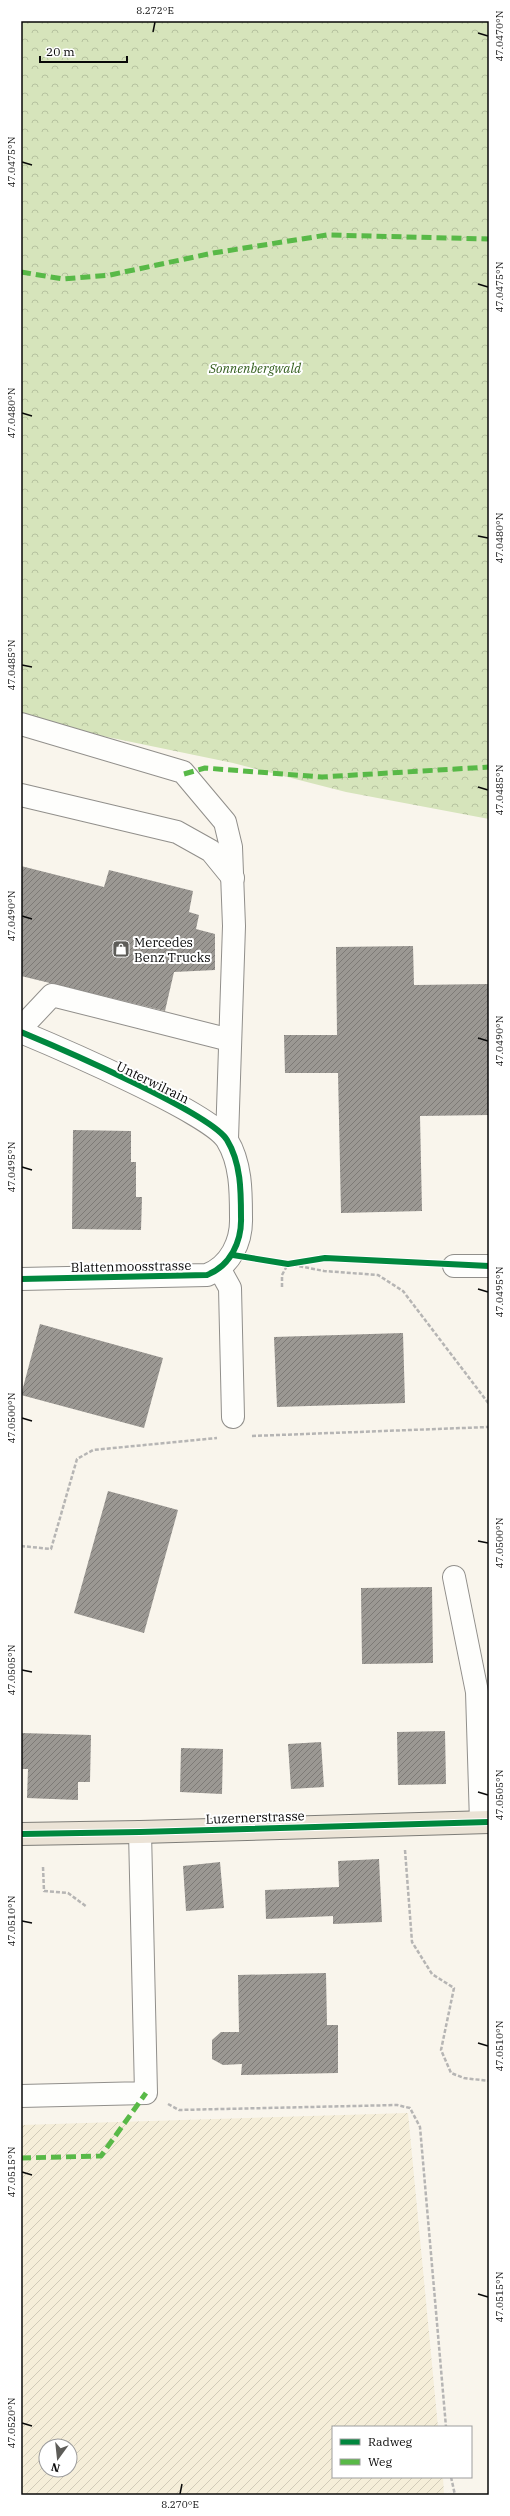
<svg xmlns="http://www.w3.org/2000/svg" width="510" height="2516" font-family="'IBM Plex Serif',serif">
<defs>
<pattern id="farmland-furrows" width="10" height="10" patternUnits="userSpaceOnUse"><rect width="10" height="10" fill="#f5eed9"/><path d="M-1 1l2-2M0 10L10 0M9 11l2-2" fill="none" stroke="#d1cbb9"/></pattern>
<pattern id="forest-crowns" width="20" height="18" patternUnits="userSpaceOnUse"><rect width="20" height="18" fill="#d6e4bb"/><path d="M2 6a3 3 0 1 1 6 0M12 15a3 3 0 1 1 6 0" fill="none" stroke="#b6c29f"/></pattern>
<pattern id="building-hatch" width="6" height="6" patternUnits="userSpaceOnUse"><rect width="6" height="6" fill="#9b9893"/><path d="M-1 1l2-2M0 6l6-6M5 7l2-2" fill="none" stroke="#7d7a76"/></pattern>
</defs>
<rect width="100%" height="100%" fill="#f9f5ec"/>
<path fill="url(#farmland-furrows)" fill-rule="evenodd" d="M 408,2113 L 438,2427 L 333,2427 L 333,2477 L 443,2477 L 444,2495 L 21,2495 L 21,2125 ZM 46,2446 L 70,2446 L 70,2470 L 46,2470 Z"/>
<polygon fill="url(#forest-crowns)" points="21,21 489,21 489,819 346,792 233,763 59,727 21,715"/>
<g fill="url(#building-hatch)">
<polygon points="21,866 104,887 109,870 193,891 189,912 199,915 196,929 215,934 215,970 174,972 165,1011 21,976"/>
<polygon points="413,946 414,985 489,984 489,1115 420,1116 422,1211 341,1213 338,1073 285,1073 284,1035 337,1035 336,947"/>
<polygon points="73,1130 131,1131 131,1162 136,1162 136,1197 142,1197 141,1230 72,1229"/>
<polygon points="40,1324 163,1358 144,1428 21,1395"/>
<polygon points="403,1333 405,1403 277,1407 274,1337"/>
<polygon points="108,1491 178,1510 144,1633 74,1613"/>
<polygon points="432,1587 433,1663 362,1664 361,1588"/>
<polygon points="445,1731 446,1784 398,1785 397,1732"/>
<polygon points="21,1733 91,1735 90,1782 78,1782 78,1800 27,1798 28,1769 21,1769"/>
<polygon points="321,1742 324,1787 291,1789 288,1744"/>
<polygon points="181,1748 223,1749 222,1794 180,1792"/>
<polygon points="379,1859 382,1922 333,1924 333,1916 266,1919 265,1890 339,1887 338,1861"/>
<polygon points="220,1862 224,1908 186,1911 183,1866"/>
<polygon points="326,1973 327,2025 338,2025 338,2073 241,2075 242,2064 223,2065 212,2059 212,2040 221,2032 239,2032 238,1975"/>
</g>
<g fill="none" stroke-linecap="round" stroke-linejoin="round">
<g stroke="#918f8b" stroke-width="24">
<g id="minor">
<polyline points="21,724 183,772 225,822 231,847 234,926 227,1139"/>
<polyline points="21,795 177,832 211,851 233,878"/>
<polyline points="21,1028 52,995 230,1040"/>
<path d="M 21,1032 C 57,1047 211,1113 227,1140 C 241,1163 241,1191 241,1217 C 242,1242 230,1266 207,1275 L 21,1279"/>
<polyline points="454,1266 489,1266"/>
<polyline points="220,1270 230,1288 233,1417"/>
<polyline points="454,1577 477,1692 481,1822"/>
<polyline points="21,2096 146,2093 140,1832"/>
</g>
</g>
<g stroke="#7e7d78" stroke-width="24">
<polyline id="major" points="21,1834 140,1832 489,1822"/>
</g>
<g stroke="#b6b5b4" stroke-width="2.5" stroke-dasharray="4 2" stroke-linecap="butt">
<polyline points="282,1287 282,1275 288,1264 324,1271 378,1275 403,1291 489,1404"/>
<polyline points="252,1436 489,1427"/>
<polyline points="21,1546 51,1549 77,1459 93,1450 217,1438"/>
<polyline points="405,1850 412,1942 432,1974 454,1988 441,2050 451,2073 464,2078 489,2081"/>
<polyline points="43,1867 44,1891 68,1893 87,1907"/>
<polyline points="168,2104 179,2110 397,2105 410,2108 420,2127 446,2427"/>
<polyline points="451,2477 455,2495"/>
</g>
<use href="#minor" stroke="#fefefc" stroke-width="22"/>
<use href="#major" stroke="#ebe3d6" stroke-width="22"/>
<g stroke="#58b947" stroke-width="5" stroke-dasharray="10 5" stroke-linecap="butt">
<polyline points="21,272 63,279 110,275 213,253 327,235 489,239"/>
<polyline points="184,774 205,768 322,777 489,767"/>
<polyline points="21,2158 101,2156 146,2093"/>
</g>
<g stroke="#fff" stroke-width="8">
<g id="cycleway">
<path d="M 21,1032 C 57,1047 211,1113 227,1140 C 241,1163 241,1191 241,1217 C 242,1242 230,1266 207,1275 L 21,1279"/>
<polyline points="233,1255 288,1264 325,1258 489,1266"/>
<polyline points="21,1834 140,1832 489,1822"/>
</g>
</g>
<use href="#cycleway" stroke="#00873e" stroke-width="6"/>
</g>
<path fill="none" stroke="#090909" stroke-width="1.5" d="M 153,32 L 155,22M 478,33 L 488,36M 22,162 L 32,165M 478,284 L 488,287M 22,413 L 32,416M 478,536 L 488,538M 22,665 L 32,667M 478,787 L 488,790M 22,916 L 32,919M 478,1038 L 488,1041M 22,1167 L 32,1170M 478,1289 L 488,1292M 22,1418 L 32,1421M 478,1541 L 488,1543M 22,1670 L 32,1672M 478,1792 L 488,1795M 22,1921 L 32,1923M 478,2043 L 488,2046M 22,2172 L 32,2175M 478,2294 L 488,2297M 22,2423 L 32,2426M 180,2494 L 182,2484"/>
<defs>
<g id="shop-square" transform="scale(0.9)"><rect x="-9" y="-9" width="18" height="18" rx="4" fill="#5d5c58" stroke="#fff"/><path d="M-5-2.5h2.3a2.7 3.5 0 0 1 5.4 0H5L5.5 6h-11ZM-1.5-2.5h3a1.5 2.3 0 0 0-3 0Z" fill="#fff"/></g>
</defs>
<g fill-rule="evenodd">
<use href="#shop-square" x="121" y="949"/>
</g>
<g text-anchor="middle" stroke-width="4" stroke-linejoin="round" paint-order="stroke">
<g font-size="13" font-style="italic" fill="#335e1d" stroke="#fff">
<text x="255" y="373">Sonnenbergwald</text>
</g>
<g font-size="13" fill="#090909" stroke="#fff" text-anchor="start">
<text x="134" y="947">Mercedes<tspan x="134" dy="15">Benz Trucks</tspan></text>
</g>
<g font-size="13" fill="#090909" stroke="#fff">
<text transform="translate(153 1082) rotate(26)" y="5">Unterwilrain</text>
<text transform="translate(131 1266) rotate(-1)" y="5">Blattenmoosstrasse</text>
<text transform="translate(255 1817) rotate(-2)" y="5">Luzernerstrasse</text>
</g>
</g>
<rect width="510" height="2516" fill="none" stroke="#ffffff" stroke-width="44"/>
<rect x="332" y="2426" width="140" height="52" fill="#ffffff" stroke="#9d9d9d"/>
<rect x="340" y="2439" width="20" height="6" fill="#00873e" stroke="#9d9d9d"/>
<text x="368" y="2446" font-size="12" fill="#090909">Radweg</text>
<rect x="340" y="2459" width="20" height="6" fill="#58b947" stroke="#9d9d9d"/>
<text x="368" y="2466" font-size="12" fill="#090909">Weg</text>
<g transform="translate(58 2458) rotate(195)"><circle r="19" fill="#ffffff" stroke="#9d9d9d"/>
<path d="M0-3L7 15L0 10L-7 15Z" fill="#5d5c58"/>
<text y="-6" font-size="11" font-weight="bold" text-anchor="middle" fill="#090909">N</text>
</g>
<path d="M40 56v6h87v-6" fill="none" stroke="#090909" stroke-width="2"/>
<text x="46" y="56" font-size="12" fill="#090909" stroke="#ffffff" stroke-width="3" paint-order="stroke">20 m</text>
<rect x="22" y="22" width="466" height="2472" fill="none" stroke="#090909" stroke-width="1.5"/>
<g font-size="10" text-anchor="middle" fill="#090909">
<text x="155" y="14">8.272°E</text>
<text transform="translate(499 36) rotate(-90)" y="4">47.0470°N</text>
<text transform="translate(11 162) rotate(-90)" y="4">47.0475°N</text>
<text transform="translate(499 287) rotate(-90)" y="4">47.0475°N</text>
<text transform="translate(11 413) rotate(-90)" y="4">47.0480°N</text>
<text transform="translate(499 538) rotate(-90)" y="4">47.0480°N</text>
<text transform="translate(11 665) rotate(-90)" y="4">47.0485°N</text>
<text transform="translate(499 790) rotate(-90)" y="4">47.0485°N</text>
<text transform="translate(11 916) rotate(-90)" y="4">47.0490°N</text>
<text transform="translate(499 1041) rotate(-90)" y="4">47.0490°N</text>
<text transform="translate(11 1167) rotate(-90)" y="4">47.0495°N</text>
<text transform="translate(499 1292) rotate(-90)" y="4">47.0495°N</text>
<text transform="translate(11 1418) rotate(-90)" y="4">47.0500°N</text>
<text transform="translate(499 1543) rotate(-90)" y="4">47.0500°N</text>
<text transform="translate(11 1670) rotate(-90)" y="4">47.0505°N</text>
<text transform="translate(499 1795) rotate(-90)" y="4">47.0505°N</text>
<text transform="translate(11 1921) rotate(-90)" y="4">47.0510°N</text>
<text transform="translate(499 2046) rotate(-90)" y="4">47.0510°N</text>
<text transform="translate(11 2172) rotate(-90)" y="4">47.0515°N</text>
<text transform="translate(499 2297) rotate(-90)" y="4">47.0515°N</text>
<text transform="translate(11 2423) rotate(-90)" y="4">47.0520°N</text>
<text x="180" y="2508">8.270°E</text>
</g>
</svg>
